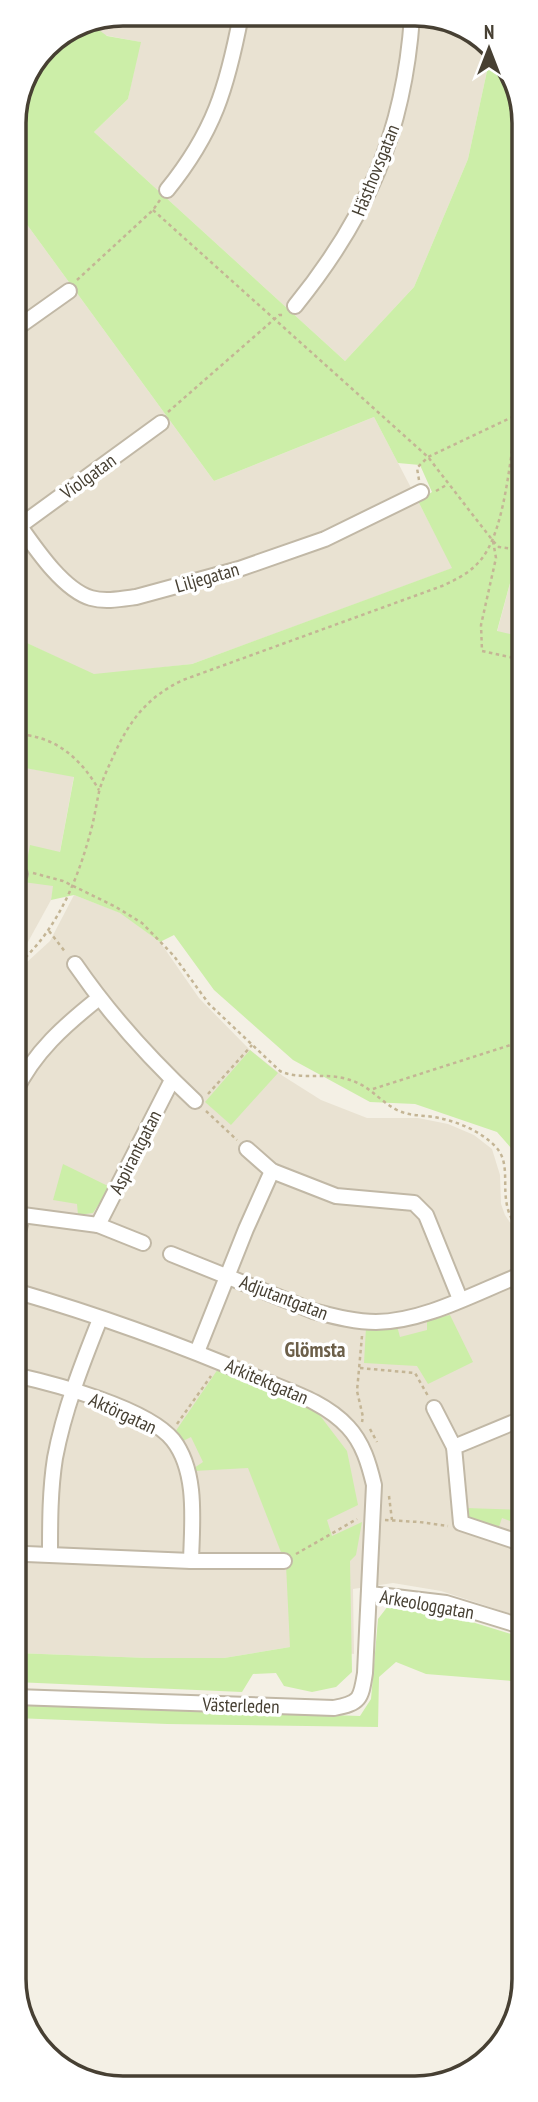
<svg xmlns="http://www.w3.org/2000/svg" width="538" height="2102" font-family="'PT Sans Narrow',sans-serif">
<rect width="100%" height="100%" fill="#f4f0e5"/>
<g fill="#e9e2d2">
<polygon points="123,14 443,18 447,20 447,24 454,25 492,48 468,159 414,287 345,361 94,132 128,99 140,42 83,31"/>
<polygon points="20,215 214,481 374,417 453,568 192,664 94,675 14,637 14,219"/>
<polygon points="523,535 523,637 497,632"/>
<polygon points="14,766 74,776 51,900 23,951 15,949"/>
<polygon points="74,895 121,913 160,942 199,998 250,1050 283,1076 321,1100 367,1118 418,1118 448,1124 474,1135 492,1149 500,1175 501,1204 505,1215 523,1242 524,1618 441,1591 393,1583 353,1589 354,1654 290,1647 224,1658 148,1658 15,1653 15,973 50,941"/>
</g>
<g fill="#cceea8">
<polygon points="87,29 99,30 107,36 141,42 128,99 94,132 345,361 414,287 468,159 492,48 497,51 523,109 523,535 497,631 523,637 523,1211 511,1186 511,1148 497,1132 415,1104 370,1102 293,1060 214,990 174,935 160,942 120,913 74,895 51,900 53,886 23,882 30,845 60,852 74,777 14,766 14,637 94,674 192,664 452,568 418,501 432,492 420,465 398,463 374,417 214,481 20,215 14,219 14,117 46,46"/>
<polygon points="250,1050 278,1073 231,1125 205,1102"/>
<polygon points="63,1164 110,1187 93,1213 78,1215 77,1204 53,1200"/>
<polygon points="450,1315 473,1362 428,1384 417,1366 364,1363 366,1327 397,1326 400,1337 427,1330 427,1320"/>
<polygon points="218,1369 315,1409 347,1451 358,1505 327,1520 332,1536 362,1522 356,1555 350,1561 352,1672 336,1687 312,1692 284,1686 276,1673 253,1674 242,1692 15,1682 15,1653 148,1658 224,1658 290,1647 286,1565 248,1468 194,1471 194,1468 203,1462 191,1437 181,1442 173,1435"/>
<polygon points="466,1508 524,1510 524,1526 502,1518 498,1530 470,1519"/>
<polygon points="388,1606 433,1610 524,1638 524,1682 426,1674 396,1662 379,1677 378,1727 167,1724 15,1718 15,1704 360,1716 371,1699 378,1619"/>
</g>
<g fill="none" stroke-linecap="round" stroke-linejoin="round">
<g stroke="#c1b8a6" stroke-width="18">
<g id="street">
<path d="M 167,190 C 214,132 227,88 241,15"/>
<path d="M 295,306 C 367,217 404,133 412,17"/>
<polyline points="14,330 69,291"/>
<path d="M 14,518 C 32,543 61,589 91,598 C 105,602 121,599 136,597 L 239,569 L 325,539 L 421,492"/>
<polyline points="14,530 161,423"/>
<polyline points="15,872 20,874"/>
<path d="M 75,964 C 110,1015 150,1059 195,1101"/>
<path d="M 15,1092 C 34,1052 65,1025 99,998"/>
<polyline points="247,1149 272,1171 336,1196 414,1203 426,1215 460,1299"/>
<polyline points="15,1214 98,1225 143,1243"/>
<polyline points="98,1225 172,1080"/>
<polyline points="15,1244 22,1216"/>
<path d="M 171,1254 L 313,1311 C 333,1316 355,1322 376,1322 C 424,1322 479,1291 523,1274"/>
<path d="M 15,1291 C 98,1315 181,1345 260,1379 C 291,1392 325,1402 348,1427 C 363,1443 369,1464 374,1485 L 365,1673 C 361,1698 361,1703 334,1708 L 15,1697"/>
<polyline points="197,1352 246,1229 272,1171"/>
<path d="M 15,1375 C 55,1384 147,1408 173,1440 C 198,1472 192,1523 191,1561"/>
<polyline points="434,1408 454,1447"/>
<polyline points="524,1418 454,1447 461,1523 524,1544"/>
<polyline points="26,1554 191,1561 284,1561"/>
<path d="M 50,1554 C 50,1522 50,1490 55,1458 C 64,1410 82,1364 100,1319"/>
<polyline points="370,1594 446,1603 524,1627"/>
</g>
</g>
<g stroke="#c4b595" stroke-width="2.5" stroke-dasharray="3.5 3.5" stroke-linecap="butt">
<polyline points="153,210 428,457 493,541 499,547 523,550"/>
<polyline points="77,280 153,210 160,200"/>
<polyline points="168,412 279,315 283,315"/>
<polyline points="419,480 417,468 428,457 523,412"/>
<polyline points="436,491 448,484"/>
<polyline points="493,541 496,558 481,625 482,651 523,660"/>
<path d="M 14,734 C 54,735 80,757 99,790"/>
<path d="M 33,873 L 63,881 L 116,907 L 142,923 L 174,956 L 209,1004 L 280,1071 C 299,1080 322,1073 343,1078 C 370,1084 376,1099 397,1110 C 409,1116 421,1115 434,1117 C 456,1121 479,1130 495,1146 C 517,1168 491,1203 523,1234"/>
<polyline points="49,931 66,953"/>
<path d="M 15,967 C 55,933 76,885 90,834 C 94,820 96,806 99,792 C 102,780 108,768 113,757 C 129,721 147,697 183,680 L 442,586 C 455,580 468,574 478,563 C 510,530 510,433 523,387"/>
<polyline points="373,1089 523,1041"/>
<polyline points="208,1094 252,1045"/>
<polyline points="206,1111 237,1140"/>
<polyline points="362,1336 357,1391 363,1417 362,1422"/>
<polyline points="360,1368 415,1373 428,1396"/>
<polyline points="177,1424 211,1376"/>
<polyline points="370,1429 377,1442"/>
<polyline points="389,1496 392,1520"/>
<polyline points="385,1520 419,1522 448,1526"/>
<polyline points="296,1554 357,1519"/>
</g>
<use href="#street" stroke="#fff" stroke-width="14"/>
</g>
<g text-anchor="middle" stroke-width="7" stroke-linejoin="round" paint-order="stroke">
<g font-size="19" fill="#474033" stroke="#fff">
<text transform="translate(375 170) rotate(-68)" y="7">Hästhovsgatan</text>
<text transform="translate(88 476) rotate(-36)" y="7">Violgatan</text>
<text transform="translate(207 577) rotate(-16)" y="7">Liljegatan</text>
<text transform="translate(135 1152) rotate(-63)" y="7">Aspirantgatan</text>
<text transform="translate(284 1297) rotate(21)" y="7">Adjutantgatan</text>
<text transform="translate(267 1381) rotate(23)" y="7">Arkitektgatan</text>
<text transform="translate(123 1413) rotate(25)" y="7">Aktörgatan</text>
<text transform="translate(427 1604) rotate(10)" y="7">Arkeologgatan</text>
<text transform="translate(241 1705) rotate(2)" y="7">Västerleden</text>
</g>
<g font-size="21" font-weight="bold" fill="#6c5f49" stroke="#fff">
<text x="315" y="1357">Glömsta</text>
</g>
</g>
<path d="M0 0H538V2102H0ZM123 26H415A97 97 0 0 1 512 123V1979A97 97 0 0 1 415 2076H123A97 97 0 0 1 26 1979V123A97 97 0 0 1 123 26Z" fill="#fff" fill-rule="evenodd"/>
<path fill="none" stroke="#474033" stroke-width="3.5" d="M123 26H415A97 97 0 0 1 512 123V1979A97 97 0 0 1 415 2076H123A97 97 0 0 1 26 1979V123A97 97 0 0 1 123 26Z"/>
<g transform="translate(489 49)" stroke="#ffffff" stroke-width="5" paint-order="stroke">
<path d="M0-5L12 26L0 18L-12 26Z" fill="#474033"/>
<text y="-10" font-size="19" font-weight="bold" text-anchor="middle" fill="#474033">N</text>
</g>
</svg>
